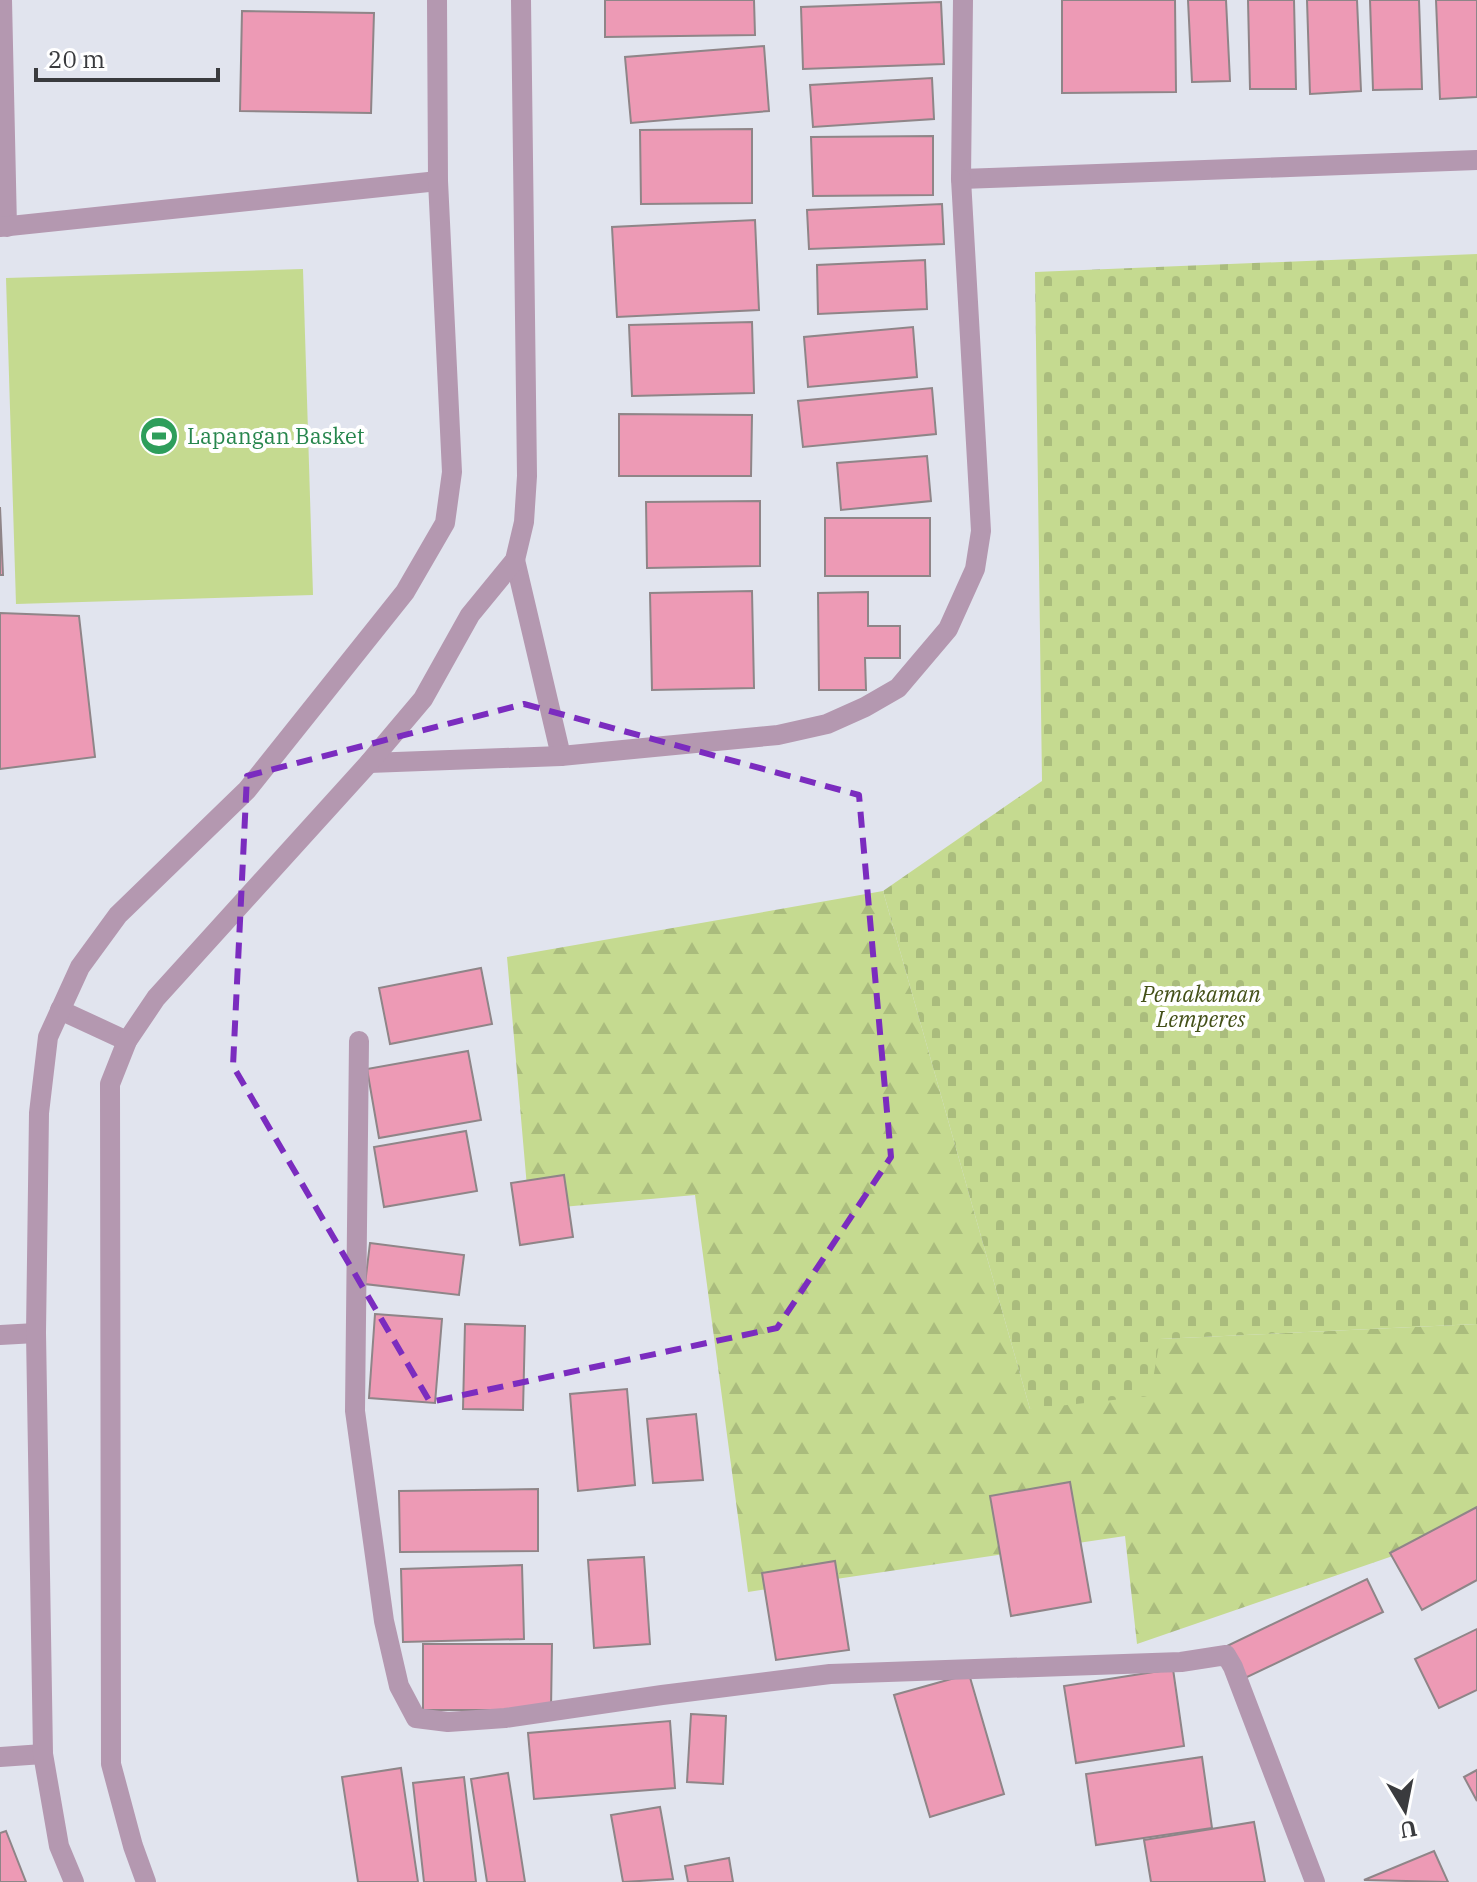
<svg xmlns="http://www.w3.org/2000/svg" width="1477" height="1882" font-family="'IBM Plex Serif',serif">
<defs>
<pattern id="forest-firs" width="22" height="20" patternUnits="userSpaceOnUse" patternTransform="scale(2)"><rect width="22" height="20" fill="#c5da90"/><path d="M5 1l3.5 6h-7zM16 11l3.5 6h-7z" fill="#aabc7d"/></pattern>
<pattern id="cemetery-stones" width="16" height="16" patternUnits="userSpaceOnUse" patternTransform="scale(2)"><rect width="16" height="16" fill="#c5da90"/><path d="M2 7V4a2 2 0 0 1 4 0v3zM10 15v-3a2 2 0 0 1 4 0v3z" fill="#aabc7d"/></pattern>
</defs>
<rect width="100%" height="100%" fill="#e1e4ee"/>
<polygon fill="url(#forest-firs)" points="883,891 1030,1409 1160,1339 1477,1324 1477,1527 1137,1644 1125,1536 748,1592 695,1195 529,1210 507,957"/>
<polygon fill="url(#cemetery-stones)" points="1477,254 1477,1324 1160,1339 1150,1396 1030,1409 883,891 1042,781 1035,272"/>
<polygon fill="#c5da90" points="303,269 313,595 16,604 6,278"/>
<g fill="#ed9ab5" stroke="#8f8588" stroke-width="2">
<polygon points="605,0 754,0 755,35 605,37"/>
<polygon points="1062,0 1175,0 1176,92 1062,93"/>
<polygon points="1188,0 1226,0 1230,81 1192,82"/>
<polygon points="1248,0 1294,0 1296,89 1250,89"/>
<polygon points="1307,0 1357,0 1361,91 1310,94"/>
<polygon points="1370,0 1419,0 1422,89 1373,90"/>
<polygon points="1436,0 1477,0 1477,97 1440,99"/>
<polygon points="941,2 944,64 803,69 801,7"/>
<polygon points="242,11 374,13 371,113 240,111"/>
<polygon points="764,46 769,111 631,123 625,57"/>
<polygon points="932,78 934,119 813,127 810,85"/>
<polygon points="752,129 752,203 641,204 640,130"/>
<polygon points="933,136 933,195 813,196 811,137"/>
<polygon points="942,204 944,244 809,249 807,210"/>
<polygon points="755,220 759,310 617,317 612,227"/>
<polygon points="925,260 927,309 818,314 817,265"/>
<polygon points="752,322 754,393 632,396 629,325"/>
<polygon points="913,327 917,377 808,387 804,337"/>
<polygon points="932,388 936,434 803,447 798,401"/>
<polygon points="619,414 752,415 751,476 619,476"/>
<polygon points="927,456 931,501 841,510 837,463"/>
<polygon points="760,501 760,566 647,568 646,502"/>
<polygon points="0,507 3,575 0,575"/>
<rect x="825" y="518" width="105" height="58"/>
<polygon points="752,591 754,688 652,690 650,593"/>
<polygon points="868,592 868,626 900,626 900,658 865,658 866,690 819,690 818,593"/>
<polygon points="0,613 79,616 95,757 0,769"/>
<polygon points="481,968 492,1024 390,1044 379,988"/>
<polygon points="468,1051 481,1120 379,1138 367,1069"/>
<polygon points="466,1131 477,1191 384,1207 374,1147"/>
<polygon points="564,1175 573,1237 520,1245 511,1183"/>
<polygon points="370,1243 464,1255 459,1295 365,1284"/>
<polygon points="375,1314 442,1319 435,1403 369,1398"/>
<polygon points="465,1324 525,1326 523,1410 463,1409"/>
<polygon points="627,1389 635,1485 578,1491 570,1394"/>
<polygon points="696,1414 703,1480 653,1483 647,1419"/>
<polygon points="1070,1482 1091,1602 1011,1616 990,1496"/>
<polygon points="538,1489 538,1551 400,1552 399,1491"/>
<polygon points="1477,1507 1477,1580 1422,1610 1390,1553"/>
<polygon points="644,1557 650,1644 594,1648 588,1560"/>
<polygon points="835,1561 849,1650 776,1660 762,1573"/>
<polygon points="522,1565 524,1639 403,1642 401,1569"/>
<polygon points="1367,1579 1383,1612 1243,1679 1227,1646"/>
<polygon points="1477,1629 1477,1690 1439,1708 1415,1659"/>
<polygon points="423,1644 552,1644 551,1710 423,1710"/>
<polygon points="1173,1669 1184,1746 1076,1763 1064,1686"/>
<polygon points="969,1674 1004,1794 930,1817 894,1695"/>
<polygon points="691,1714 726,1716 723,1784 687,1782"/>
<polygon points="670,1721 675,1788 534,1799 528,1733"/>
<polygon points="1202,1757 1212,1828 1096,1845 1086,1774"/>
<polygon points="401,1768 418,1882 358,1882 342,1777"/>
<polygon points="1477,1770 1477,1801 1464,1777"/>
<polygon points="508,1773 525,1882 487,1882 471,1779"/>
<polygon points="464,1777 476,1882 424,1882 413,1783"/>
<polygon points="660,1807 673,1879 623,1882 611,1815"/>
<polygon points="1254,1822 1265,1882 1151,1882 1144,1840"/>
<polygon points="6,1831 26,1882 0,1882 0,1833"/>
<polygon points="1434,1851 1448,1882 1364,1880"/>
<polygon points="729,1858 733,1882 688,1882 685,1866"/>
</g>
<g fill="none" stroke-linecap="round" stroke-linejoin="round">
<g stroke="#b498b0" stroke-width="20">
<polyline points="2,0 7,227"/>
<polyline points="963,0 961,179 1477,160"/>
<polyline points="0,227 438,181"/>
<polyline points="515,560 561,756"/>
<polyline points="369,763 561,756 778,735 827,724 865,707 898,688 948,629 975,569 981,531 961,179"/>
<polyline points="60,1010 127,1041"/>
<polyline points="359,1041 355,1411 384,1621 399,1686 416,1718 448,1722 505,1718 662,1695 830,1674 1181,1662 1226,1655 1233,1667 1315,1882"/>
<polyline points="0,1335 36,1333"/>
<polyline points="0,1757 43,1754"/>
<polyline points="74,1882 59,1846 43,1754 36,1333 39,1113 48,1037 80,967 118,915 247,790 405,592 445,523 452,472 438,181 437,0"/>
<polyline points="146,1882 133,1846 111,1764 110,1084 127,1041 156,998 369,763 423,699 470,615 515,560 524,522 527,476 521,0"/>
</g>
</g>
<path fill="none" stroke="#7b2cbf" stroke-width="6" stroke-dasharray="16 10" stroke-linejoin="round" d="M 524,704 L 859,795 L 891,1157 L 777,1328 L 430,1402 L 233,1066 L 247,776 Z"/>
<defs>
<g id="stadium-disc" transform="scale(2)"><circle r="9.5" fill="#2e9e5b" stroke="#fff"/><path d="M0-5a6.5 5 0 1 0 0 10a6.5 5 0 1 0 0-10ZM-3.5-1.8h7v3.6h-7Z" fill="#fff"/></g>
</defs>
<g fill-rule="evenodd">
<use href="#stadium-disc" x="159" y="436"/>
</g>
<g text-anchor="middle" stroke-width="8" stroke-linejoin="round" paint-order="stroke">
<g font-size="22" fill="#27864d" stroke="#fff" text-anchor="start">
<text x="187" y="444">Lapangan Basket</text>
</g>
<g font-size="22" font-style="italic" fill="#435018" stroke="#fff">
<text x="1201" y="1002">Pemakaman<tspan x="1201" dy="25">Lemperes</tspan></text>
</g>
</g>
<g transform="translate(1405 1810) rotate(170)" stroke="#ffffff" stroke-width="6" paint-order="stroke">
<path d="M0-6L14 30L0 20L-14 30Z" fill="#3a3b3e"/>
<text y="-12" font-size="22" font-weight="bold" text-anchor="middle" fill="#3a3b3e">U</text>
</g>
<path d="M36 68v12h182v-12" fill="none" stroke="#3a3b3e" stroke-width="4"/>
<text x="48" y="68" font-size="24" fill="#3a3b3e" stroke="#ffffff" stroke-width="6" paint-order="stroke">20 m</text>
</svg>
